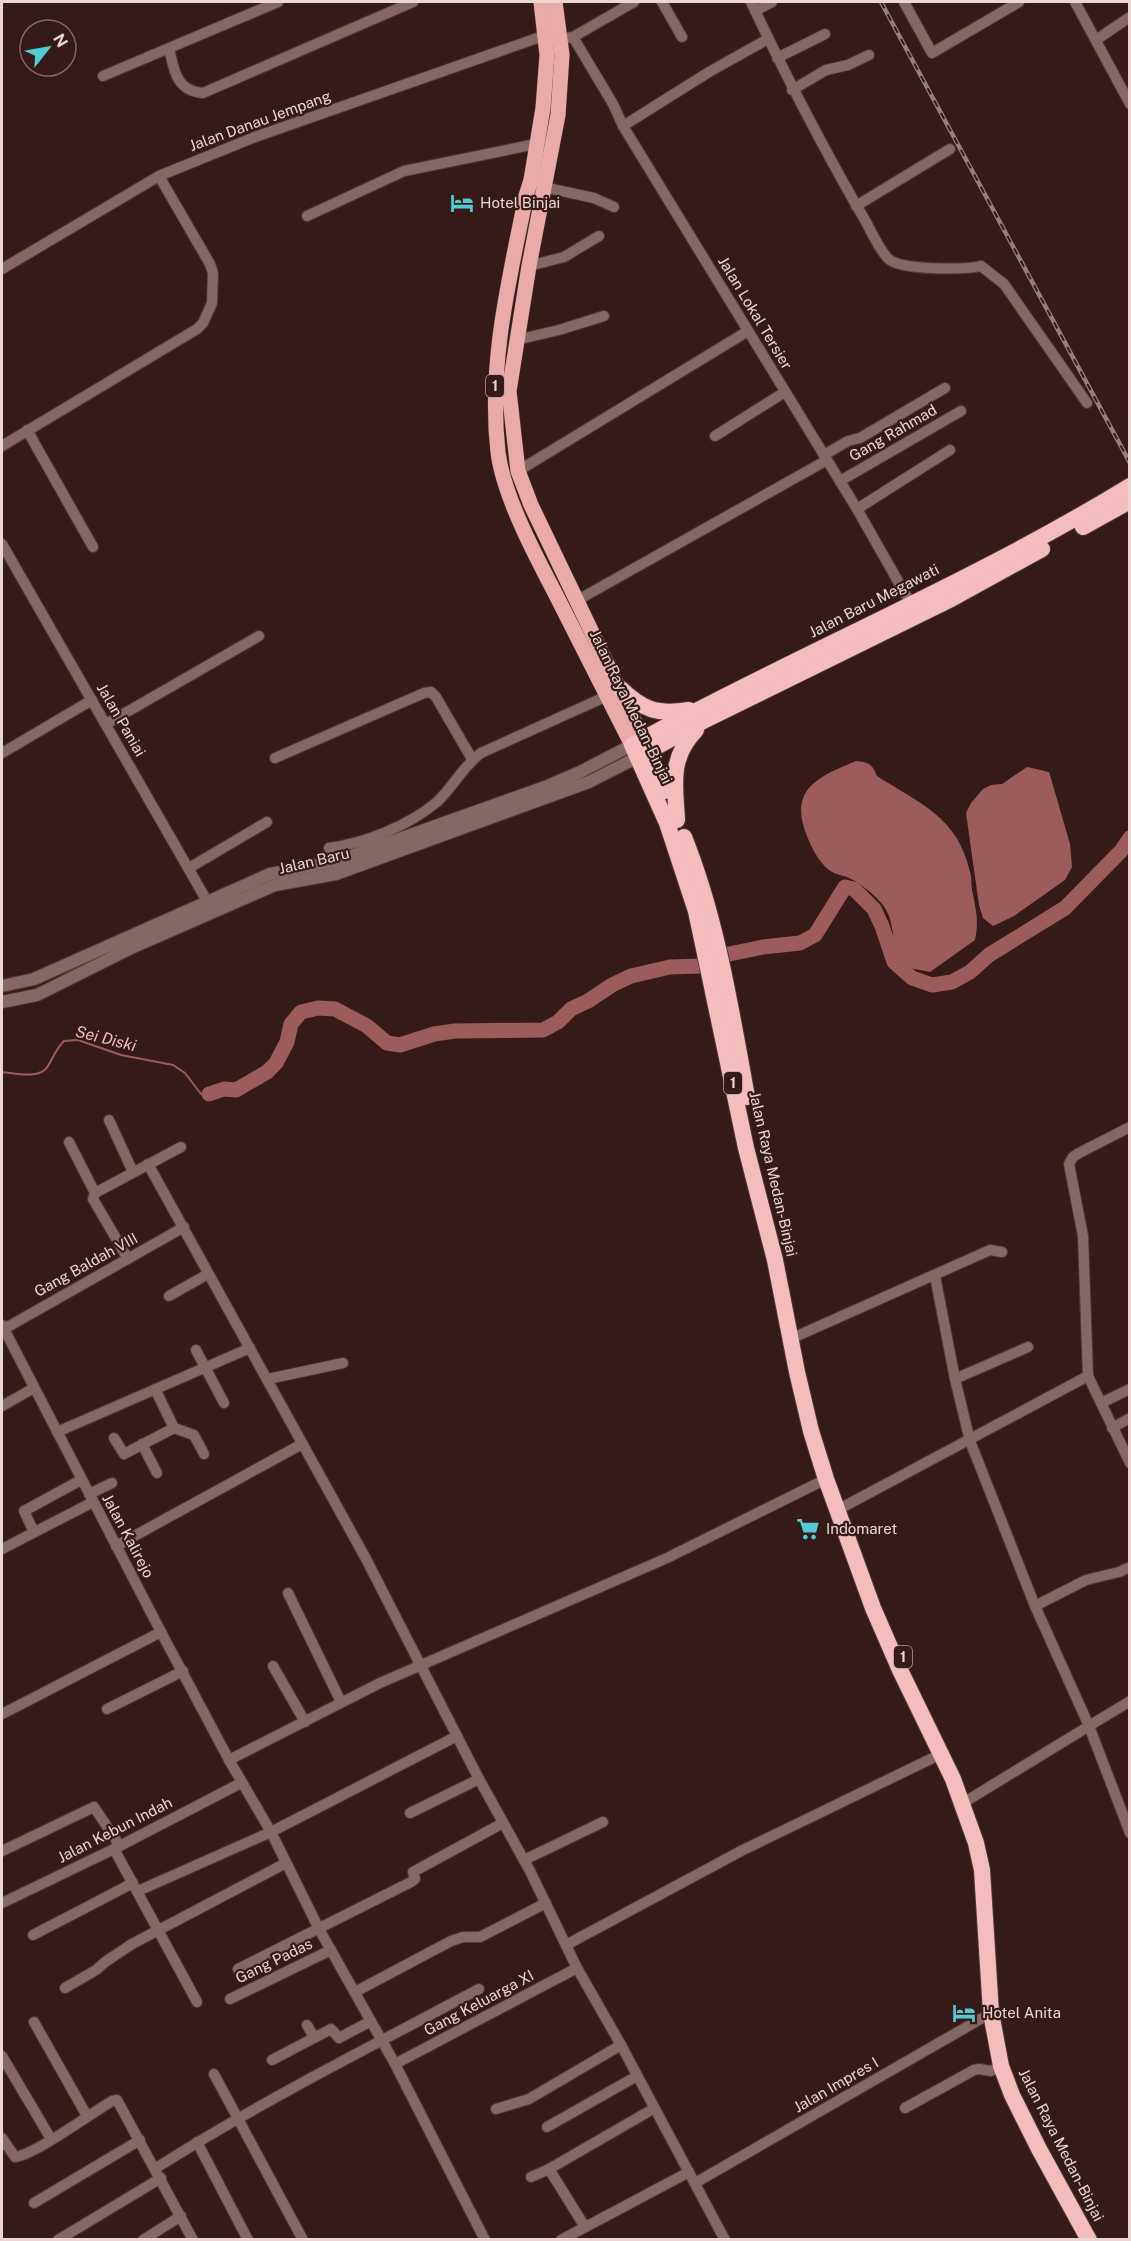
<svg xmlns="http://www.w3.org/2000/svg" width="1131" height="2241" font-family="'Public Sans',sans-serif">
<rect width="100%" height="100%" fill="#361a1a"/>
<g fill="#9c5c5c">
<path d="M 856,761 C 869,762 873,765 877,776 C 919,803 958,817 970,872 C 972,878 971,884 972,890 C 976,909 979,921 975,940 L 930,972 C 921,970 907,969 900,962 C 892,952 896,921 883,905 C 875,895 859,882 847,877 C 841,875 834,874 829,870 C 819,862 811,847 807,836 C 788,789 818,777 856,761 Z"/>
<polygon points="1027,767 1049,772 1050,775 1070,844 1072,867 1065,880 1014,916 993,926 983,918 979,905 966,813 971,803 983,789 991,785 1002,784"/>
</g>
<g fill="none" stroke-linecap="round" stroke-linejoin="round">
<path stroke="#9c5c5c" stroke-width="2" d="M 2,1072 C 15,1073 40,1080 48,1066 C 54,1056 56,1049 64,1041 L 78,1040 L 121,1055 L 173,1065 L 185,1073 L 201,1094 L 209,1094"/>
<polyline stroke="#9c5c5c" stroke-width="15" points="209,1094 224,1089 236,1090 267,1072 276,1063 287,1042 291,1024 301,1012 318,1008 335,1009 367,1026 387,1043 400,1045 434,1034 455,1031 543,1030 558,1022 571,1009 588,1001 612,985 631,976 670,967 702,966 729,954 763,947 800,943 815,935 845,887 854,889 874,909 882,926 894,962 912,978 932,985 952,982 970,972 989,955 1065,908 1121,851 1130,838"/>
<g stroke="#533838" stroke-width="12">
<g id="minor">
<polyline points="662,2 682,37"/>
<path d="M 751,2 C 786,76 824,150 866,222 C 871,231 882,255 890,260 C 904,270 964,270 981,266 L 1004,284 L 1087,403"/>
<polyline points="904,2 932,53 1019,2"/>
<polyline points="1075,2 1130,104"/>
<polyline points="755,11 772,2"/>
<polyline points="573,37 613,104 623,126 857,509 911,604"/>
<polyline points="566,38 573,37 634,2"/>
<polyline points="1096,40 1130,17"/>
<path d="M 169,48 C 174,70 176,91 203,93 L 413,2"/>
<polyline points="777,58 825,34"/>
<polyline points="103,76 278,2"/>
<polyline points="792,90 826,70 848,65 869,55"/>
<polyline points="623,126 709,72 768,39"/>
<polyline points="543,187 594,198 614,207"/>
<polyline points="856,206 950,149"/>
<polyline points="307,216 404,171 536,144"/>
<polyline points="529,266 564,257 599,236"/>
<polyline points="2,269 159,176 255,137 546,35"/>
<polyline points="516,340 559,330 604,316"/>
<polyline points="27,430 93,547"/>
<polyline points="715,436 785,392"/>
<polyline points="2,446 197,329 203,323 212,303 213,273 210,264 159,176"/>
<polyline points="824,455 848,441 860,438 945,388"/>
<polyline points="518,471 748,331"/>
<polyline points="840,481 961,411"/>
<polyline points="857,509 950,450"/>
<polyline points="2,544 211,908"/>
<polyline points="576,601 827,460"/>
<polyline points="106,724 259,636"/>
<polyline points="2,753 92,700"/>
<polyline points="275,758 424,693 431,692 436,697 472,759"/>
<path d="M 329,848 C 366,843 408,826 437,802 C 453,787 463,766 481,753 L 607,696"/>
<polyline points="189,868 267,822"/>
<polyline points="109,1120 133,1172"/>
<polyline points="1130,1127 1079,1153 1073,1157 1069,1164 1083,1236 1088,1376 1130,1463"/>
<polyline points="69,1142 95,1193 93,1199 128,1259"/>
<polyline points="148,1164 365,1557 479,1779 530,1871 577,1968 621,2045 725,2240"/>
<polyline points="95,1193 181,1147"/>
<polyline points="935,1276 955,1379 970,1441 1035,1606 1089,1726 1130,1833"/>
<polyline points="169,1296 208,1274"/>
<polyline points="2,1325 161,1632 229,1760 271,1832 319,1929 395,2064 485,2240"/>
<polyline points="4,1329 184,1227"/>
<polyline points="797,1336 990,1250 1002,1252"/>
<polyline points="196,1350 224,1403"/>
<polyline points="268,1379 343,1363"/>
<polyline points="955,1379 1028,1347"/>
<polyline points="155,1389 174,1428 194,1435 204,1454"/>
<polyline points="1101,1403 1130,1389"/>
<polyline points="2,1406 34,1388"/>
<polyline points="1112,1428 1130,1418"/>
<polyline points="57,1432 250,1348"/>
<polyline points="114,1438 124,1454 174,1428"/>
<polyline points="142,1444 157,1473"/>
<polyline points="89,1494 112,1483"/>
<polyline points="843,1507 1088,1376"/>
<polyline points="34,1532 24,1511 81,1480"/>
<polyline points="116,1546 302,1444"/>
<polyline points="2,1549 93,1502"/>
<polyline points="288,1593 341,1702"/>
<polyline points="1035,1606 1086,1580 1119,1572 1130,1567"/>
<polyline points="273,1666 305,1722"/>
<polyline points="107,1709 183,1671"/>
<polyline points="2,1714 161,1632"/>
<polyline points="229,1760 380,1683 667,1558 826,1479"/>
<polyline points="963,1803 1130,1701"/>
<polyline points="410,1813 479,1779"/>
<polyline points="114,1849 197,2002"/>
<polyline points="2,1851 94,1807 120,1846"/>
<polyline points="524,1860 603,1822"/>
<polyline points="138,1891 271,1832 457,1736"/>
<polyline points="2,1903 114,1849 241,1783"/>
<polyline points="33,1935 133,1883"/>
<polyline points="566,1945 741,1851 941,1754"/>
<polyline points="238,1969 411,1882 415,1879 413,1872 503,1823"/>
<polyline points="65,1988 96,1970 105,1962 132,1944 286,1863"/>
<polyline points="355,1992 451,1941 463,1937 480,1937 546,1903"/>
<polyline points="230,1999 331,1950"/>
<polyline points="34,2022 87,2116"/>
<polyline points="307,2025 314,2037"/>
<polyline points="2,2056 51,2139"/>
<polyline points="272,2060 331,2029 339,2038 371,2021"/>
<polyline points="395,2064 577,1968"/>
<polyline points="214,2074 303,2240"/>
<polyline points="905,2108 974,2070 979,2069 991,2071 1001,2066"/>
<polyline points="496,2109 529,2099 621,2045"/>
<polyline points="547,2127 637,2076"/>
<path d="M 2,2138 L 15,2157 C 34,2155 92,2113 112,2101 L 117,2100 L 193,2240"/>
<polyline points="197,2142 248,2240"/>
<path d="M 156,2168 C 260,2102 370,2047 479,1989"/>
<polyline points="549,2169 585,2227"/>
<polyline points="531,2177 549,2169 653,2109"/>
<polyline points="695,2183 991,2013"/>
<polyline points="34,2203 140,2140"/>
<polyline points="58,2240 161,2178"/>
<polyline points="143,2240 181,2216"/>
<polyline points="561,2240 689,2172"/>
</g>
</g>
<g stroke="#533838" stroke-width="14">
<g id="tertiary">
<polyline points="2,986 34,979 270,874 334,862 360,853 545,787 580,772 632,745"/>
<polyline points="2,1002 37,995 131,948 275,885 336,874 589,782 638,757"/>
</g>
</g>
<g stroke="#533838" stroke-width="16">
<g id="primary">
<path d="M 541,2 L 547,55 L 543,108 L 531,180 L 526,196 C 509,281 488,364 498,452 C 503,494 534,553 554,591 C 580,642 606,694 632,745"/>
<polyline points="555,2 562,55 558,115 529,266 509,391 518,471 531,505 643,739"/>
</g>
</g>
<g stroke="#533838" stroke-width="18">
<g id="trunk">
<polyline points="1083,527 1130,501"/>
<path d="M 620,688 C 643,710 657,715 689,710"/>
<polyline points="643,739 665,791"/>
<polyline points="638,757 705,720 951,599 1042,549"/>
<path d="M 677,820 C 675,784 669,758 696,730"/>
<path d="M 684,837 C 717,919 731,1010 747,1097"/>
<path d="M 1089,2240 L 1039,2149 L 1012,2095 L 1001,2066 L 991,2013 L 982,1870 L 976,1843 L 953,1779 L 900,1670 L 873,1608 L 826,1479 L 811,1431 L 797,1372 L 775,1260 L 746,1148 L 696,911 L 667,823 L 632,745 C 796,655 970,584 1130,486"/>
</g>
</g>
<use href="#minor" stroke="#856766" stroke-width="10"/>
<use href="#tertiary" stroke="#856766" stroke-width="12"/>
<use href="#primary" stroke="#e8abaa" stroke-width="15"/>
<use href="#trunk" stroke="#f2bdbc" stroke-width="16"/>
<g stroke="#967e7e" stroke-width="4.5">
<polyline id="rail" points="881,2 1130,463"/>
</g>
<use href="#rail" stroke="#361a1a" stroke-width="2" stroke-dasharray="7" stroke-linecap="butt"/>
</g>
<defs>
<g id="hotel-bare" transform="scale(1.8)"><path d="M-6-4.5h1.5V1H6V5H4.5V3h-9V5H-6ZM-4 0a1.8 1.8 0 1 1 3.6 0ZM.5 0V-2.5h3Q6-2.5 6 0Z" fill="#51ccd2" stroke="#361a1a" stroke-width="2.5" paint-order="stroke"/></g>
<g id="supermarket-bare" transform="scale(1.8)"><path d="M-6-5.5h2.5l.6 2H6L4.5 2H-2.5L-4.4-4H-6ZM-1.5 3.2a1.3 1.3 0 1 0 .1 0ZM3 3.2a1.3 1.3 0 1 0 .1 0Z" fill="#51ccd2" stroke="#361a1a" stroke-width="2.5" paint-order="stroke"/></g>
</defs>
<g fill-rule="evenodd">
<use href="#hotel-bare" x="462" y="203"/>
<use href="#supermarket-bare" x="808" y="1529"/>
<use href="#hotel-bare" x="964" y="2013"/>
</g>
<g text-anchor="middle" stroke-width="4.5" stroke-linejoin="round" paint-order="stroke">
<g fill="#361a1a" stroke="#b59e9e" stroke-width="1.5">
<rect x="486" y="375" width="18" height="22" rx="4.5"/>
<rect x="724" y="1072" width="18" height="22" rx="4.5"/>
<rect x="894" y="1646" width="18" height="22" rx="4.5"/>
</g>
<g font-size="14" font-weight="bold" fill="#ebd6d6">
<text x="495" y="391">1</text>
<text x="733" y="1088">1</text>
<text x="903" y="1662">1</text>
</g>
<g font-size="15" fill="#ebd6d6" stroke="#361a1a">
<text transform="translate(260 121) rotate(-20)" y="5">Jalan Danau Jempang</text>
<text transform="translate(755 313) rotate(59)" y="5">Jalan Lokal Tersier</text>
<text transform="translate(893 433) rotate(-30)" y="5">Gang Rahmad</text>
<text transform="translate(874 601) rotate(-27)" y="5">Jalan Baru Megawati</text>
<text transform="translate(631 707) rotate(64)" y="5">Jalan Raya Medan-Binjai</text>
<text transform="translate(121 720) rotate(60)" y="5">Jalan Paniai</text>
<text transform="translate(314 861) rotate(-13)" y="5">Jalan Baru</text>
<text transform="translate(773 1174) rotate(77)" y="5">Jalan Raya Medan-Binjai</text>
<text transform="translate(86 1265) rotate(-29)" y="5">Gang Baldah VIII</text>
<text transform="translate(128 1536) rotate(62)" y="5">Jalan Kalirejo</text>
<text transform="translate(115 1830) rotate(-27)" y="5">Jalan Kebun Indah</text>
<text transform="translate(274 1961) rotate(-26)" y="5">Gang Padas</text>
<text transform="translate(479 2003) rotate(-28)" y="5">Gang Keluarga XI</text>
<text transform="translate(836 2085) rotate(-30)" y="5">Jalan Impres I</text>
<text transform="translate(1061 2145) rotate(63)" y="5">Jalan Raya Medan-Binjai</text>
</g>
<g font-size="15" fill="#ebd6d6" stroke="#361a1a" text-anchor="start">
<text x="480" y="208">Hotel Binjai</text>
<text x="826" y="1534">Indomaret</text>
<text x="982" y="2018">Hotel Anita</text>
</g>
<g font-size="16" font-style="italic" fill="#f8bdbc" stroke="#361a1a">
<text transform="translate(106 1038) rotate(14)" y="6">Sei Diski</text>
</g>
</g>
<rect width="1131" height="2241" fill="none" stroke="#ebd6d6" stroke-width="6"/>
<g transform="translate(48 48) rotate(59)"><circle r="28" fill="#361a1a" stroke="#7e6565" stroke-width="1.5"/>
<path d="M0-4.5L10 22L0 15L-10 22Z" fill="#51ccd2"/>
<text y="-9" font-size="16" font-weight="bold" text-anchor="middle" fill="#ebd6d6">N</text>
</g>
</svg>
